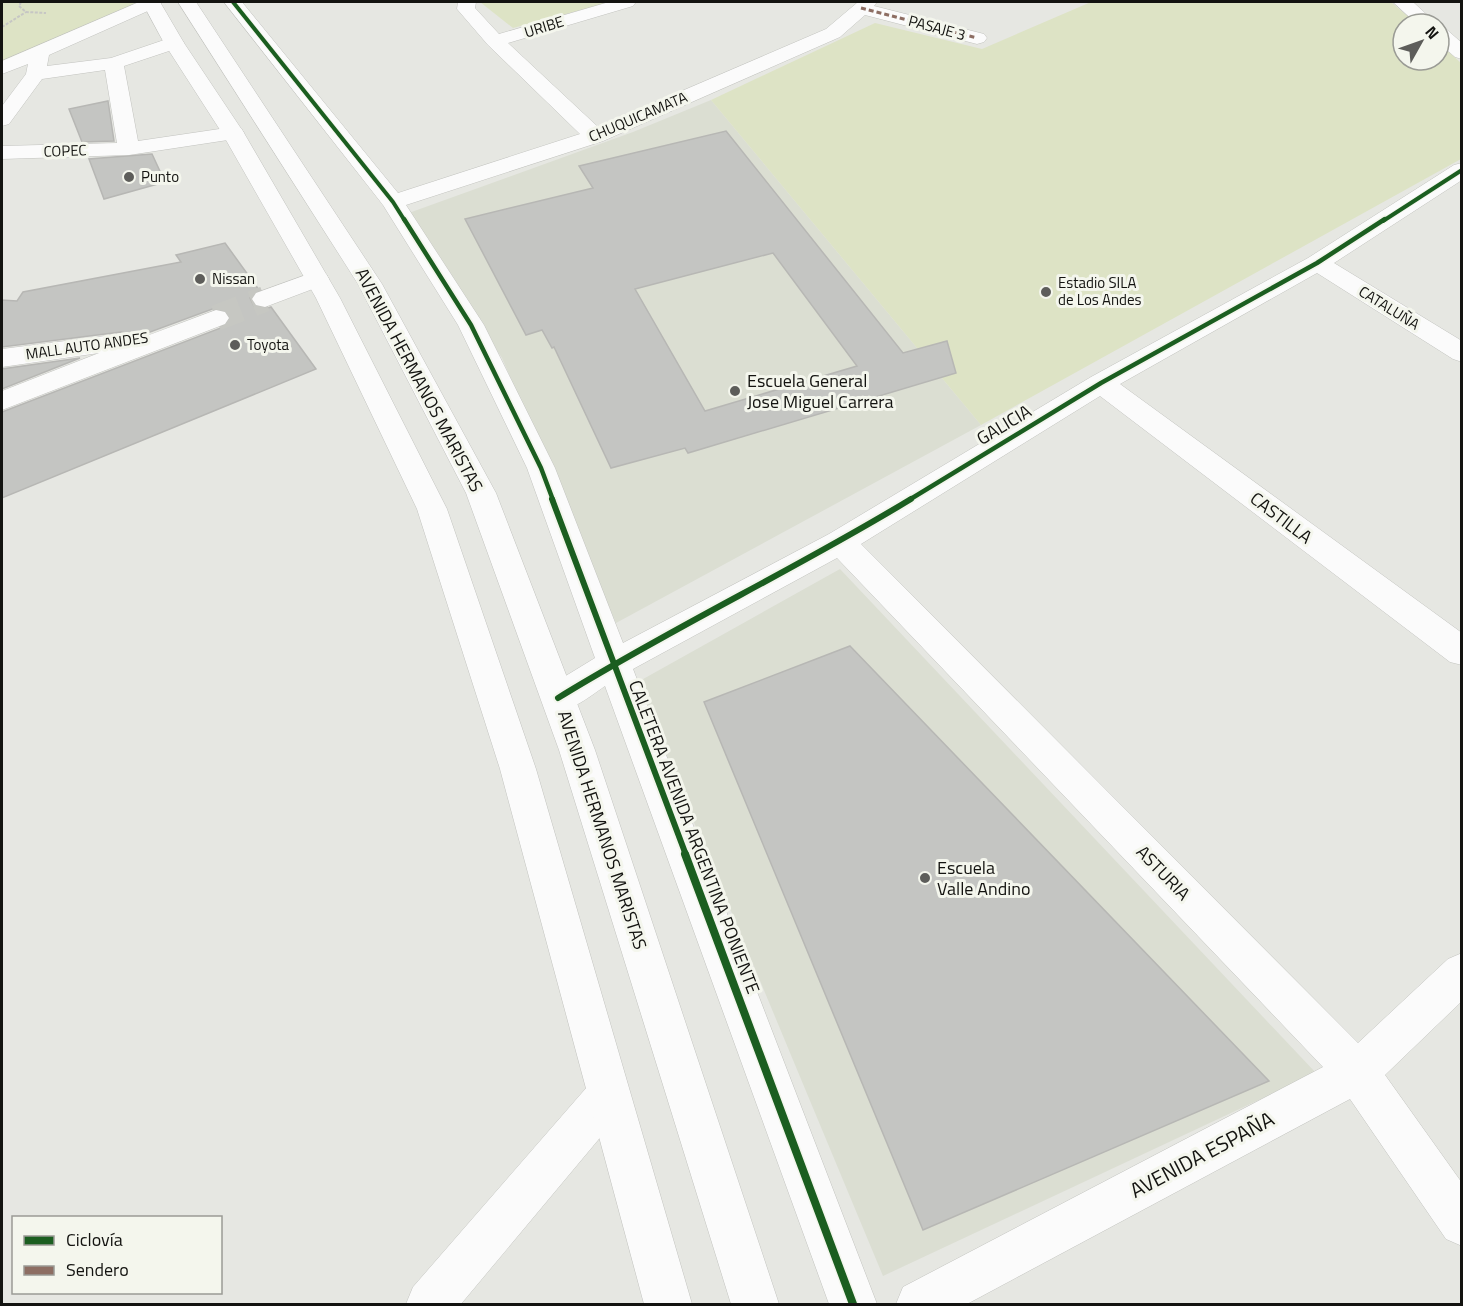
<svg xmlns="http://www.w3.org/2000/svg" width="1463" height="1306" font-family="'Titillium Web',sans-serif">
<rect width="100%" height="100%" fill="#e6e7e2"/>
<g fill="#dbded2">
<polygon points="711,100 981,425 616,623 502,358 406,214 633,132"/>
<polygon points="840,569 1316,1073 883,1276 636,683"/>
</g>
<g fill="#dde3c5">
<polygon points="2,2 133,2 134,4 2,62"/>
<polygon points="480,2 612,2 513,28"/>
<polygon points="1091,2 1391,2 1417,24 1403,24 1403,60 1439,60 1439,43 1461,63 1461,159 981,425 711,100 875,23 982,49"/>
</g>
<g fill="#c4c5c2" stroke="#b7b7b4" stroke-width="1.5" fill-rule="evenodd">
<polygon points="108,101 114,141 82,142 69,109"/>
<path d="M 726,131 L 903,353 L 947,341 L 956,373 L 688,453 L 685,448 L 611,468 L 554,347 L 552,348 L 542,330 L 526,335 L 465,219 L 593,188 L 579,166 ZM 773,253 L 857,366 L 705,411 L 635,289 Z"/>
<polygon points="152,154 165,182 104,199 89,159"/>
<polygon points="225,243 259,290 250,298 254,306 265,309 271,307 316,369 2,498 2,412 226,326 231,319 227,311 215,308 134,338 130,334 121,332 2,347 2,300 17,301 23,292 181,262 176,255"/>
<polygon points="80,358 2,389 2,369"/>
<polygon points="850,646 1269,1081 923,1230 704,702"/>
</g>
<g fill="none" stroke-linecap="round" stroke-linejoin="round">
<polyline stroke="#c6c7c2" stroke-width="26" stroke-dasharray="26 13" stroke-linecap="butt" points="216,318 265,299"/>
<g stroke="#c2c3bf" stroke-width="1">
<g id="minor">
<polygon points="139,2 162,2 159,6 49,55 47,66 111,58 167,39 181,39 184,43 181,47 124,66 138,141 233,127 241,128 244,133 241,138 129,155 2,159 2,146 117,143 105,70 42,79 9,124 2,126 2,106 26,74 28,64 2,74 2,61"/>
<path d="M 224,2 L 242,2 L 398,193 L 580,134 L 488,45 L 457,9 L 458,2 L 476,2 L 475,8 L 499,34 L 609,2 L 636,2 L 633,6 L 508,43 L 598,127 L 826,29 L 858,2 L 877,2 L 874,6 L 984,34 L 987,38 L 984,42 L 977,44 L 865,15 L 840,37 L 603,141 L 406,205 L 484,325 L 555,468 L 623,643 L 829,534 L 1091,377 L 1308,258 L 1454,165 L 1462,163 L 1462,180 L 1334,263 L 1462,341 L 1462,362 L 1453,359 L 1317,273 L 1120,384 L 1462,633 L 1462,665 L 1450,662 L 1100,396 L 861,544 L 1358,1043 L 1448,959 L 1462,953 L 1462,1001 L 1385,1075 L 1462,1183 L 1462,1246 L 1446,1239 L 1350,1099 L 967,1304 L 896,1304 L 903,1287 L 1323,1067 L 837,558 L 633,669 L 877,1304 L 829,1304 L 605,686 C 587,698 568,716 546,708 L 541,698 L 546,688 L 595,658 L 527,468 L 458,325 L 383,205 Z"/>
<polygon points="1393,2 1413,2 1437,24 1417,24"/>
<polygon points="1439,27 1446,29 1462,43 1462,59 1455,57 1439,43"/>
<polygon points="317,271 326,274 329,279 326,284 265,307 256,305 252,299 256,293"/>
<polygon points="216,310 225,312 229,318 225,324 2,410 2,391 99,353 2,367 2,349 121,334 130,336 133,341"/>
<polygon points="609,1073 624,1079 630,1094 624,1109 461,1304 406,1304 413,1287 594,1079"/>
</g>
</g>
<g stroke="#c2c3bf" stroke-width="1">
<g id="major">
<polygon points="142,2 160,2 184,43 244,133 340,298 447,509 536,769 692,1304 644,1304 500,769 417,509 316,298 222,133 164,43"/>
<polygon points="178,2 196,2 382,284 496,493 595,750 779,1304 731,1304 559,750 466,493 358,284"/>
</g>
</g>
<g stroke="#c6c6c4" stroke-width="2" stroke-dasharray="3 1.5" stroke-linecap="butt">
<polyline points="21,2 19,6 26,12 46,13"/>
<polyline points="2,27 26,12"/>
</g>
<use href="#minor" fill="#fbfbfb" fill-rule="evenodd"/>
<use href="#major" fill="#fbfbfb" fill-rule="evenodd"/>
<polyline stroke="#8d6e63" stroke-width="3" stroke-dasharray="5 3" stroke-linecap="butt" points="861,8 977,38"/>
<g stroke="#f4f6ed" stroke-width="6">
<g id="cycleway-far3">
<polyline points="233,2 393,202 405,221"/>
<polyline points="1383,221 1462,170"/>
</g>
</g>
<g stroke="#f4f6ed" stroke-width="8">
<g id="cycleway-far2">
<polyline points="404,219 471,325 541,468 553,500"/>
<polyline points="909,500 1101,383 1317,263 1385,219"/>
</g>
</g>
<g stroke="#f4f6ed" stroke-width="10">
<g id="cycleway-far1">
<polyline points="552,499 686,855"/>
<path d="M 558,698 C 673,627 796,569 911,499"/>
</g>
</g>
<g stroke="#f4f6ed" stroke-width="11">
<polyline id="cycleway" points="685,854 853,1304"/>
</g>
<use href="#cycleway-far3" stroke="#1b5e20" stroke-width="4"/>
<use href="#cycleway-far2" stroke="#1b5e20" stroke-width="4.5"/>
<use href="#cycleway-far1" stroke="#1b5e20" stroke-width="6"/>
<use href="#cycleway" stroke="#1b5e20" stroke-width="8"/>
</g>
<g fill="#5d5d5a" stroke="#f4f6ed" stroke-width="2">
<circle cx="129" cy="177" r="6"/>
<circle cx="200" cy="279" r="6"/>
<circle cx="1046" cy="292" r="6"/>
<circle cx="235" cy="345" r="6"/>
<circle cx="735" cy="391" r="6"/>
<circle cx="925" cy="878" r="6"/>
</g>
<g text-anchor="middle" stroke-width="6" stroke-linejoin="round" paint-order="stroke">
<g font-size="15" fill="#131310" stroke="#f4f6ed">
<text transform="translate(544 27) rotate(-17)" y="5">URIBE</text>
<text transform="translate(937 28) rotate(15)" y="5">PASAJE 3</text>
<text transform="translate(638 117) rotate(-23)" y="5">CHUQUICAMATA</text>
<text transform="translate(65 151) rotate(-2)" y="5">COPEC</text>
<text transform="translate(1389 308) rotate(32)" y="5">CATALUÑA</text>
<text transform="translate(87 346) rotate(-8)" y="5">MALL AUTO ANDES</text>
</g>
<g font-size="15" fill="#131310" stroke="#f4f6ed" text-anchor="start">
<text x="141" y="182">Punto</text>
<text x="212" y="284">Nissan</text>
<text x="1058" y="288">Estadio SILA<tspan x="1058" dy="17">de Los Andes</tspan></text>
<text x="247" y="350">Toyota</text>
</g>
<g font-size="18" fill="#131310" stroke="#f4f6ed">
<text transform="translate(419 380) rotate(62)" y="6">AVENIDA HERMANOS MARISTAS</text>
<text transform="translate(1004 425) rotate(-31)" y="6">GALICIA</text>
<text transform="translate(1281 518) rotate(37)" y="6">CASTILLA</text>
<text transform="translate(602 830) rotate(72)" y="6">AVENIDA HERMANOS MARISTAS</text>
<text transform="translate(694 837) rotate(69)" y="6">CALETERA AVENIDA ARGENTINA PONIENTE</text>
<text transform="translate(1163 873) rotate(46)" y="6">ASTURIA</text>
</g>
<g font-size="18" fill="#131310" stroke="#f4f6ed" text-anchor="start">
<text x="747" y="387">Escuela General<tspan x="747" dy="21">Jose Miguel Carrera</tspan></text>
<text x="937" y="874">Escuela<tspan x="937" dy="21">Valle Andino</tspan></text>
</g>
<g font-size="21" fill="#131310" stroke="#f4f6ed">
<text transform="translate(1202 1155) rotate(-28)" y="7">AVENIDA ESPAÑA</text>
</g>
</g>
<rect width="1463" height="1306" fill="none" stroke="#131310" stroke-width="6"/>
<rect x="12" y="1216" width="210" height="78" fill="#f4f6ed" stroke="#9a9b95" stroke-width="1.5"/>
<rect x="24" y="1236" width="30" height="9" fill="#1b5e20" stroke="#9a9b95" stroke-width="1.5"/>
<text x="66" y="1246" font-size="18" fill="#131310">Ciclovía</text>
<rect x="24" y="1266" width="30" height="9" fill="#8d6e63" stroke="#9a9b95" stroke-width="1.5"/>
<text x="66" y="1276" font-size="18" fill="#131310">Sendero</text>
<g transform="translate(1421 42) rotate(50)"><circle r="28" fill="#f4f6ed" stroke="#9a9b95" stroke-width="1.5"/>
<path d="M0-4.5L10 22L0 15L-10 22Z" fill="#5d5d5a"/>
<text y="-9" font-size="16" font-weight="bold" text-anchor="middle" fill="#131310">N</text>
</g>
</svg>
